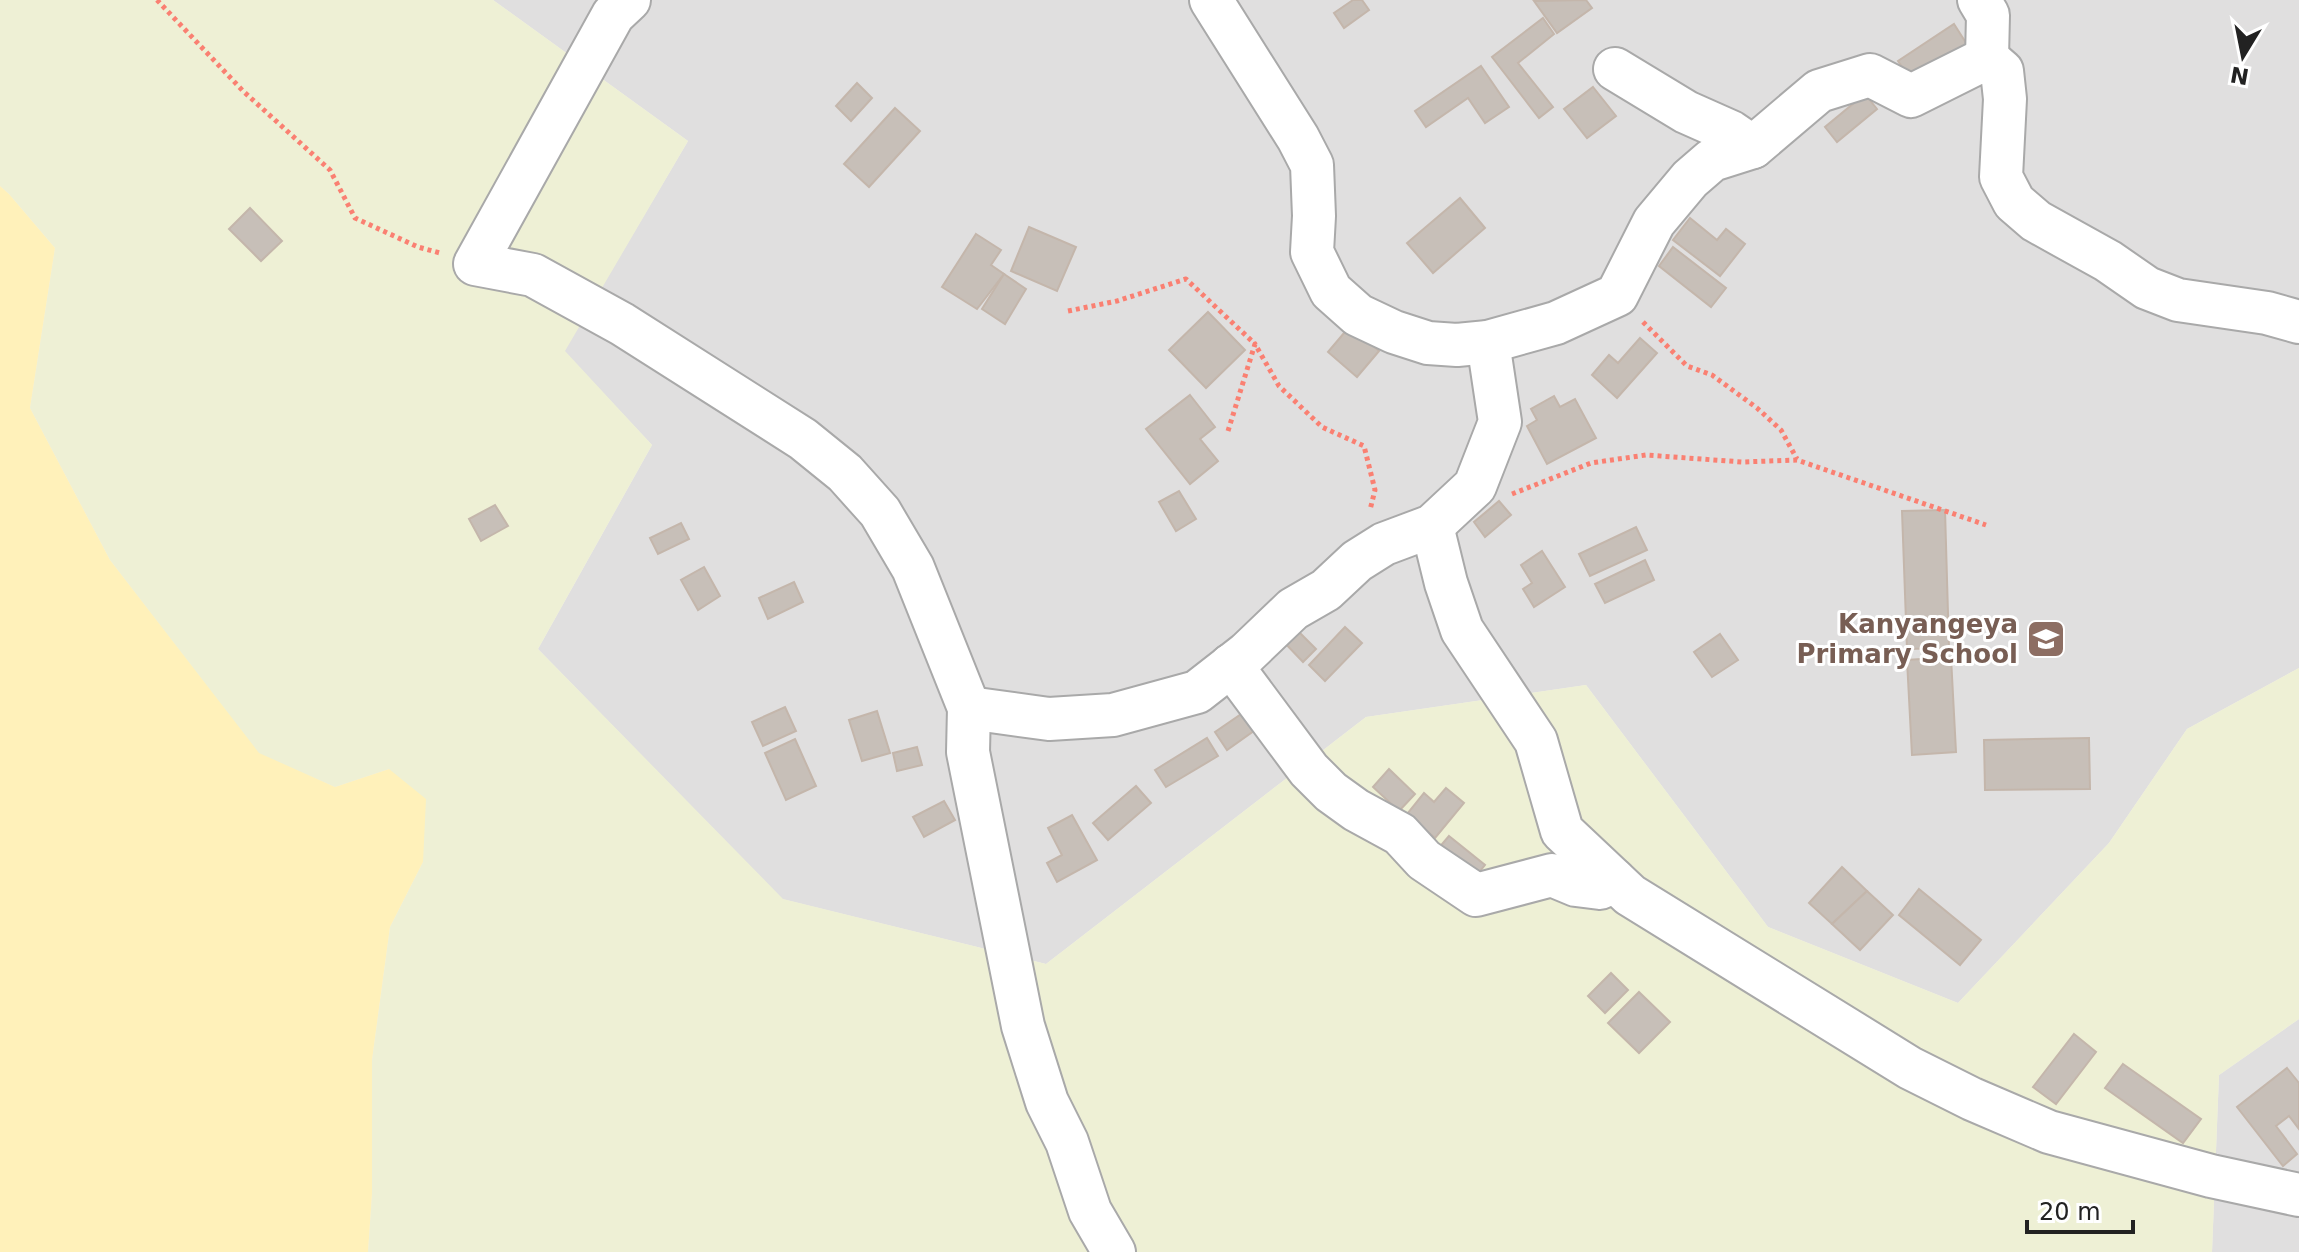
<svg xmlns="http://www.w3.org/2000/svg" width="2299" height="1252" font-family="'DejaVu Sans',sans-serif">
<rect width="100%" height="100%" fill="#f2efe9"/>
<g fill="#e0dfdf">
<polygon points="493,0 2299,0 2299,668 2187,729 2109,843 1958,1003 1768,927 1586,685 1366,717 1046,964 782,899 538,649 652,445 564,351 688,141"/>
<polygon points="2299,1019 2299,1252 2212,1252 2219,1075"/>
</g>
<polygon fill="#eef0d5" points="0,0 493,0 688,141 565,351 652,445 538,649 783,899 1046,964 1366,717 1586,685 1768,927 1958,1003 2109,843 2187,729 2299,668 2299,1019 2219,1075 2212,1252 368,1252 372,1194 372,1060 390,927 423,862 389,769 335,787 259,754 110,560 30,408 55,248 9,194 0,186"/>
<polygon fill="#fff1ba" points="0,186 9,194 55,248 30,408 110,560 259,753 335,787 389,769 426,799 423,862 390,927 372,1060 372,1194 368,1252 0,1252"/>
<g fill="#c7bfb8" stroke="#c4b6ab" stroke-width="2">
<polygon points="1353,0 1362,0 1369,10 1344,28 1334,13"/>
<polygon points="1586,0 1592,8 1557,33 1534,1"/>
<polygon points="1543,18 1554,34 1518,63 1553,107 1539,118 1492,57"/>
<polygon points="1954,24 1968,46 1913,83 1898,61"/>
<polygon points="1481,66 1509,107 1485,123 1468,98 1426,127 1415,111"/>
<polygon points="857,83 872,98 851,121 836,106"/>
<polygon points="1593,87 1616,116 1587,138 1564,109"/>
<polygon points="1865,94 1877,109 1837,142 1825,127"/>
<polygon points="895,108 920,131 869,187 844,164"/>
<polygon points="1460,198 1485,228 1433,273 1407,243"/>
<polygon points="250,208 282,241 261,261 229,229"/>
<polygon points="1690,218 1717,240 1726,229 1745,244 1720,276 1673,240"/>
<polygon points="1029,227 1076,247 1057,291 1011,271"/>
<polygon points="976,234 1001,250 991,265 1004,274 977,309 942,287"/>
<polygon points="1673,247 1726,288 1711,307 1659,266"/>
<polygon points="1004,274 1026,289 1005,324 982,309"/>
<polygon points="1208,312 1245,350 1206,388 1169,350"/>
<polygon points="1350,326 1379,351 1357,377 1328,352"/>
<polygon points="1640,338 1657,353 1617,398 1592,375 1609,355 1618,363"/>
<polygon points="1190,395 1215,427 1200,439 1218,461 1190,484 1146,429"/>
<polygon points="1554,396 1560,407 1575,399 1596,438 1547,464 1527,426 1537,420 1531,409"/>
<polygon points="1179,491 1196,519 1176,531 1159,502"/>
<polygon points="1499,501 1511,515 1485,537 1474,522"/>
<polygon points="495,505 508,526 481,541 469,519"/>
<polygon points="1945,510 1949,648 1907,649 1902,511"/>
<polygon points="681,523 689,539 658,554 650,538"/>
<polygon points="1636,527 1647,550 1590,576 1579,554"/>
<polygon points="1542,551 1565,587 1534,607 1523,589 1532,583 1521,565"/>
<polygon points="1645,560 1654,580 1605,603 1595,584"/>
<polygon points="704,567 720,596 698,610 681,580"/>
<polygon points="794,582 803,602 768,619 759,598"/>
<polygon points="1293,626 1316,649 1303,662 1281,639"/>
<polygon points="1345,627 1362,643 1325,681 1309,665"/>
<polygon points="1720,634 1738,660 1712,677 1694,652"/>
<polygon points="1951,657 1956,752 1912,755 1907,660"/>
<polygon points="1253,706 1265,723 1227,750 1215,732"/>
<polygon points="785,707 796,731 763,746 752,722"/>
<polygon points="877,711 890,753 862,761 849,720"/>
<polygon points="1207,738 1218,756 1166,787 1155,770"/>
<polygon points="2089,738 2090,789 1985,790 1984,740"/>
<polygon points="795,739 816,786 786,800 765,753"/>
<polygon points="917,747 922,765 897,771 893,753"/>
<polygon points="1389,769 1415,794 1399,811 1373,787"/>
<polygon points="1136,786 1151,803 1108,840 1093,823"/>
<polygon points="1446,788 1464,803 1435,838 1407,814 1424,793 1434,802"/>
<polygon points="944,801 955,820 924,837 913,817"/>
<polygon points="1072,815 1097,860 1057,882 1047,863 1062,855 1048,828"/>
<polygon points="1449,836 1485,865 1468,886 1432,856"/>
<polygon points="1842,867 1867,891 1832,924 1809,903"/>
<polygon points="1919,889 1981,940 1960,965 1899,915"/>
<polygon points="1867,891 1893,915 1860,950 1832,924"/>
<polygon points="1611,973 1628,990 1605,1013 1588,996"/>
<polygon points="1639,992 1670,1022 1639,1053 1608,1023"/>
<polygon points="2074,1034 2096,1052 2056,1104 2033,1087"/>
<polygon points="2123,1064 2201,1119 2183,1143 2105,1088"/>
<polygon points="2287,1068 2299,1083 2299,1129 2289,1116 2276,1126 2297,1154 2283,1166 2237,1107"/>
</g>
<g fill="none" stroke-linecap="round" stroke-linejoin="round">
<g stroke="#a9a9a9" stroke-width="46">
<g id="street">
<polyline points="629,0 613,15 475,264 533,275 622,324 803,439 845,473 880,512 913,568 969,708 968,752 1023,1026 1047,1102 1067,1142 1090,1211 1114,1252"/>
<polyline points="1211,0 1298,138 1312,165 1314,216 1312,252 1331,291 1358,315 1394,332 1428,343 1457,345 1488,342 1556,323 1617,295 1654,222 1690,179 1712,160 1753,147"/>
<polyline points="1979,0 1988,15 1987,58"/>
<polyline points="1615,69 1686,112 1731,132 1753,147 1819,91 1870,75 1911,96 1987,58 2002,71 2005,99 2001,177 2014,202 2036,221 2108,261 2147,288 2178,300 2267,313 2299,322"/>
<polyline points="1432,526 1446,583 1462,630 1536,741 1562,831 1630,895 1910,1068 1972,1099 2049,1132 2211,1176 2299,1195"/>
<polyline points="1231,665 1309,770 1331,792 1356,810 1400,834 1424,860 1476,895 1552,875 1576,885 1600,888 1614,880"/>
<polyline points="969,708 1049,719 1113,715 1197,692 1247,653 1293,609 1326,590 1357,561 1384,544 1432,526 1475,486 1500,422 1488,342"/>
</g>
</g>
<g stroke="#fa8072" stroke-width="5" stroke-dasharray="4 4" stroke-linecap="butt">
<polyline points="157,0 243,91 330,170 355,218 418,247 440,253"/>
<polyline points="1068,311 1117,301 1186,279 1255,344"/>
<polyline points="1643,322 1687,366 1712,375 1757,408 1781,430 1797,459"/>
<polyline points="1228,431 1255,344 1279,386 1322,427 1364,446 1375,490 1370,510"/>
<polyline points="1512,494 1591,463 1646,455 1742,462 1797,460 1986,525"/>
</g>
<use href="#street" stroke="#fff" stroke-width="42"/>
</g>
<defs>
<g id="school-square" transform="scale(2)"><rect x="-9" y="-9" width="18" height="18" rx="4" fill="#8d6e63" stroke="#fff"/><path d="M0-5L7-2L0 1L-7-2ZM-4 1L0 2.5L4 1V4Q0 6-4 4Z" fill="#fff"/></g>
</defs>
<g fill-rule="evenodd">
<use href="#school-square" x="2046" y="639"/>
</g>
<g text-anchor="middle" stroke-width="6" stroke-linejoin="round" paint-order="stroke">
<g font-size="26" font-weight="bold" fill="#785e54" stroke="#fff" text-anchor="end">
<text x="2018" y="633">Kanyangeya<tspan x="2018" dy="30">Primary School</tspan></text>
</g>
</g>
<g transform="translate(2243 56) rotate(190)" stroke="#ffffff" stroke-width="6" paint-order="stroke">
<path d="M0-6L14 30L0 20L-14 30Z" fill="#222222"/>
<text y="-12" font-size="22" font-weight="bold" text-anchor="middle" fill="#222222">N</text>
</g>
<path d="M2027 1220v12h106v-12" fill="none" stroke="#222222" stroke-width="4"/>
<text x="2039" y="1220" font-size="24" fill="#222222" stroke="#ffffff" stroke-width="6" paint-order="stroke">20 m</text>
</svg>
